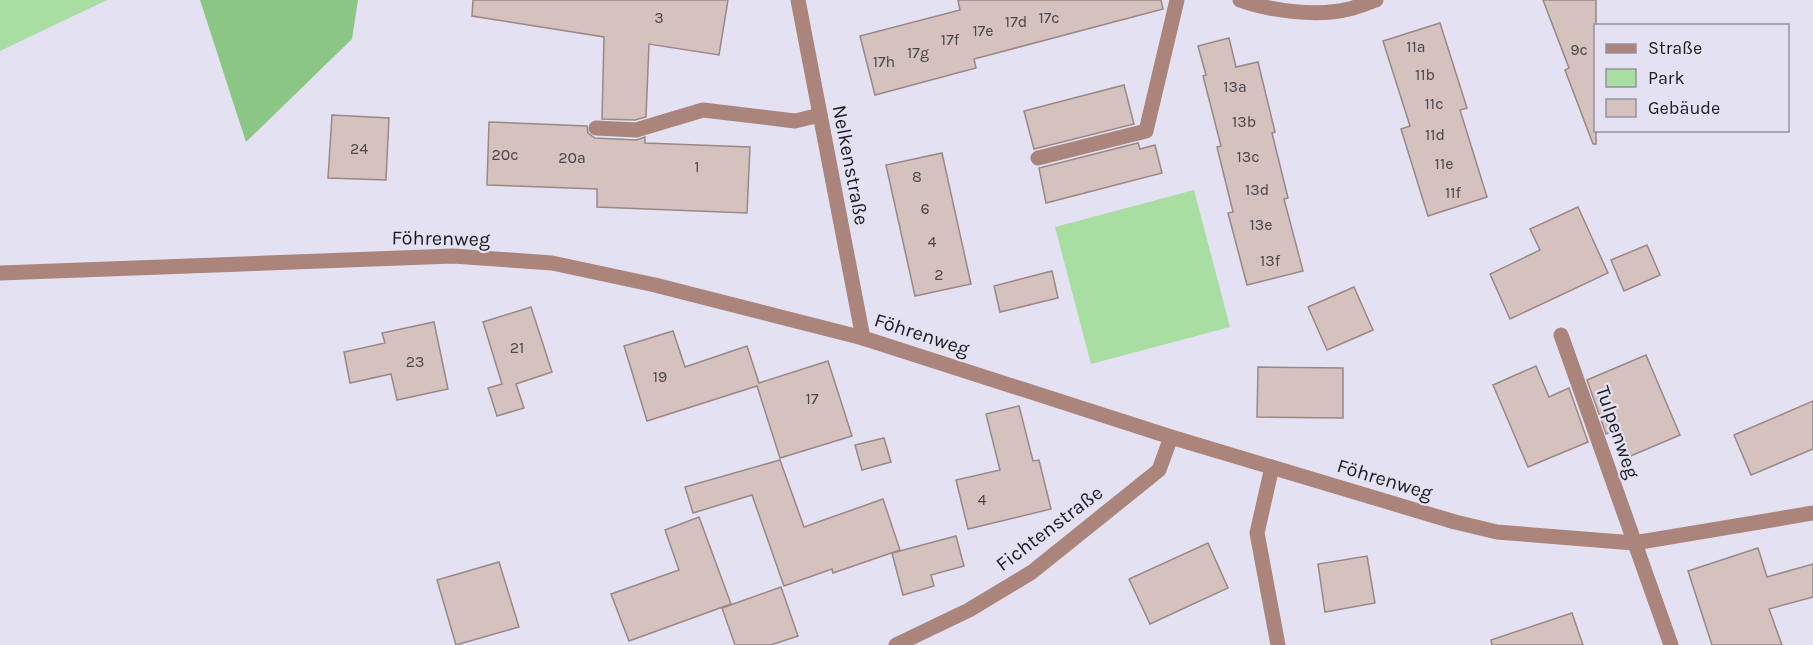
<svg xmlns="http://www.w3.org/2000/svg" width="1813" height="645" font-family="Karla,sans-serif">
<rect width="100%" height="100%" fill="#e4e2f2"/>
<g fill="#a8dea1">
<polygon points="0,0 107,0 0,51"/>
<polygon points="1194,190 1230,327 1091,364 1055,227"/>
</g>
<polygon fill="#8bc684" points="200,0 358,0 352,39 246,142"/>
<g fill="#d5c2bf" stroke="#998885" stroke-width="1.5">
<polygon points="473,0 728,0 719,55 649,44 646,117 635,120 602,119 604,37 472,16"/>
<polygon points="958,0 1161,0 1163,9 974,59 976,68 875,95 860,36 960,10"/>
<polygon points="1543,0 1596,0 1596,144 1593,144 1565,70 1569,68"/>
<polygon points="1440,23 1467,108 1460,110 1487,197 1428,216 1401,129 1410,126 1383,41"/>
<polygon points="1229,38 1236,67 1258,62 1275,132 1272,133 1288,198 1284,199 1303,271 1247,285 1228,213 1233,212 1217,147 1221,146 1203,76 1206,75 1198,46"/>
<polygon points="1124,85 1134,124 1034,149 1024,111"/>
<polygon points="332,115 389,118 386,180 328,178"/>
<polygon points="489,122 587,126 588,133 595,138 636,140 645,137 645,143 750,147 747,213 597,207 597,189 487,185"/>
<polygon points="1138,143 1140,149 1155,145 1162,173 1046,203 1039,168"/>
<polygon points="942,153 971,284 915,296 886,165"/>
<polygon points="1578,207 1608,273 1510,319 1490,274 1540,250 1530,229"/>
<polygon points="1647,245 1660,275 1624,291 1611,260"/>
<polygon points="1052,271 1058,298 1000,312 994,286"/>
<polygon points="1354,287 1373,330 1327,350 1308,307"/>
<polygon points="531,307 552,372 516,384 524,408 497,416 488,388 502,384 483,322"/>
<polygon points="434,322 448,389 397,400 391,374 350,383 344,352 385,343 382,333"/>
<polygon points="673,331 685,367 747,346 759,383 828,361 852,436 780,458 757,386 647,421 624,346"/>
<polygon points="1646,355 1680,435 1626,458 1615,430 1606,434 1587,380"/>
<polygon points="1536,366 1549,397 1569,388 1588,442 1528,467 1493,385"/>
<polygon points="1258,367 1343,368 1343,418 1257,417"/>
<polygon points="1813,401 1813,449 1751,475 1734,435"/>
<polygon points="1019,406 1033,461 1039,460 1051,509 968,529 956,480 1000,470 986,414"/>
<polygon points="884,438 891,462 862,470 855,445"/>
<polygon points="780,460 804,527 883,499 900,550 833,573 832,569 784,586 752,495 693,513 685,487"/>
<polygon points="699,517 731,604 629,641 611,594 679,570 665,530"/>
<polygon points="956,536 964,566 931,575 934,586 903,595 892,553"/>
<polygon points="1208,543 1228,588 1150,624 1129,579"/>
<polygon points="1758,548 1767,577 1813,564 1813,597 1769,609 1782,645 1712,645 1688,571"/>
<polygon points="1367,556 1375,603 1325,612 1318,564"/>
<polygon points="499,562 519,627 456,645 437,580"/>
<polygon points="781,587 798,636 771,645 735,645 722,608"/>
<polygon points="1572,613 1583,645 1492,645 1491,640"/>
</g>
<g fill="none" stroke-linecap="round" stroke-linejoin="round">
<g stroke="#ab857b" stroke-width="15">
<polyline points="798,0 863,338"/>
<path d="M 1240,0 C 1270,11 1318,17 1349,9 C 1358,7 1367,3 1376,0"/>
<polyline points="596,128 636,130 703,110 795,121 820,115"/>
<polyline points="1038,158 1146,131 1177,0"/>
<polyline points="0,273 453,256 552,263 655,285 863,338 1171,437 1455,522 1497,532 1634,543 1813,513"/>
<polyline points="1561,335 1671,645"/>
<polyline points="1272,467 1257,533 1278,645"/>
<polyline points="896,645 969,610 1032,572 1159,470 1171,437"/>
</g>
</g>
<g text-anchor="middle" stroke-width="4.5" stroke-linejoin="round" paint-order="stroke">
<g font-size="16" fill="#4a4548">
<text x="659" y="23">3</text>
<text x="1049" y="23">17c</text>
<text x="1016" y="27">17d</text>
<text x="983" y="36">17e</text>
<text x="950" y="45">17f</text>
<text x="1416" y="52">11a</text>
<text x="1579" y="55">9c</text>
<text x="918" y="58">17g</text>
<text x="884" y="67">17h</text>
<text x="1425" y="80">11b</text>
<text x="1235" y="92">13a</text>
<text x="1434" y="109">11c</text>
<text x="1244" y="127">13b</text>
<text x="1435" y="140">11d</text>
<text x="359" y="154">24</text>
<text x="505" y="160">20c</text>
<text x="1248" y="162">13c</text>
<text x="572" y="163">20a</text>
<text x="1444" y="169">11e</text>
<text x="697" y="172">1</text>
<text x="917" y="182">8</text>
<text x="1257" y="195">13d</text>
<text x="1453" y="198">11f</text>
<text x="925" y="214">6</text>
<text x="1261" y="230">13e</text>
<text x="932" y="247">4</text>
<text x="1270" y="266">13f</text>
<text x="939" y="280">2</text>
<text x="517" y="353">21</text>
<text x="415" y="367">23</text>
<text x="660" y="382">19</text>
<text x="812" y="404">17</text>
<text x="982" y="505">4</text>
</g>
<g font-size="20" fill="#1c1b21" stroke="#e4e2f2">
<text transform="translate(851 165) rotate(79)" y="7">Nelkenstraße</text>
<text transform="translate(441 238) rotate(1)" y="7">Föhrenweg</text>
<text transform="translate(922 334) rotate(18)" y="7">Föhrenweg</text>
<text transform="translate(1618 432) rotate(71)" y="7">Tulpenweg</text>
<text transform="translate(1385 479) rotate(17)" y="7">Föhrenweg</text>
<text transform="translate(1049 528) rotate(-37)" y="7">Fichtenstraße</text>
</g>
</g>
<rect x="1594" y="24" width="195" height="108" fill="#e4e2f2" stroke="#94929e" stroke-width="1.5"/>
<rect x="1606" y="44" width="30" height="9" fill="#ab857b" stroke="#94929e" stroke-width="1.5"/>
<text x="1648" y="54" font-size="18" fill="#1c1b21">Straße</text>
<rect x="1606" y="69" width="30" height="18" fill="#a8dea1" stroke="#94929e" stroke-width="1.5"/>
<text x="1648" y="84" font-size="18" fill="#1c1b21">Park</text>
<rect x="1606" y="99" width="30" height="18" fill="#d5c2bf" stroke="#94929e" stroke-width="1.5"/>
<text x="1648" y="114" font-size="18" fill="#1c1b21">Gebäude</text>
</svg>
